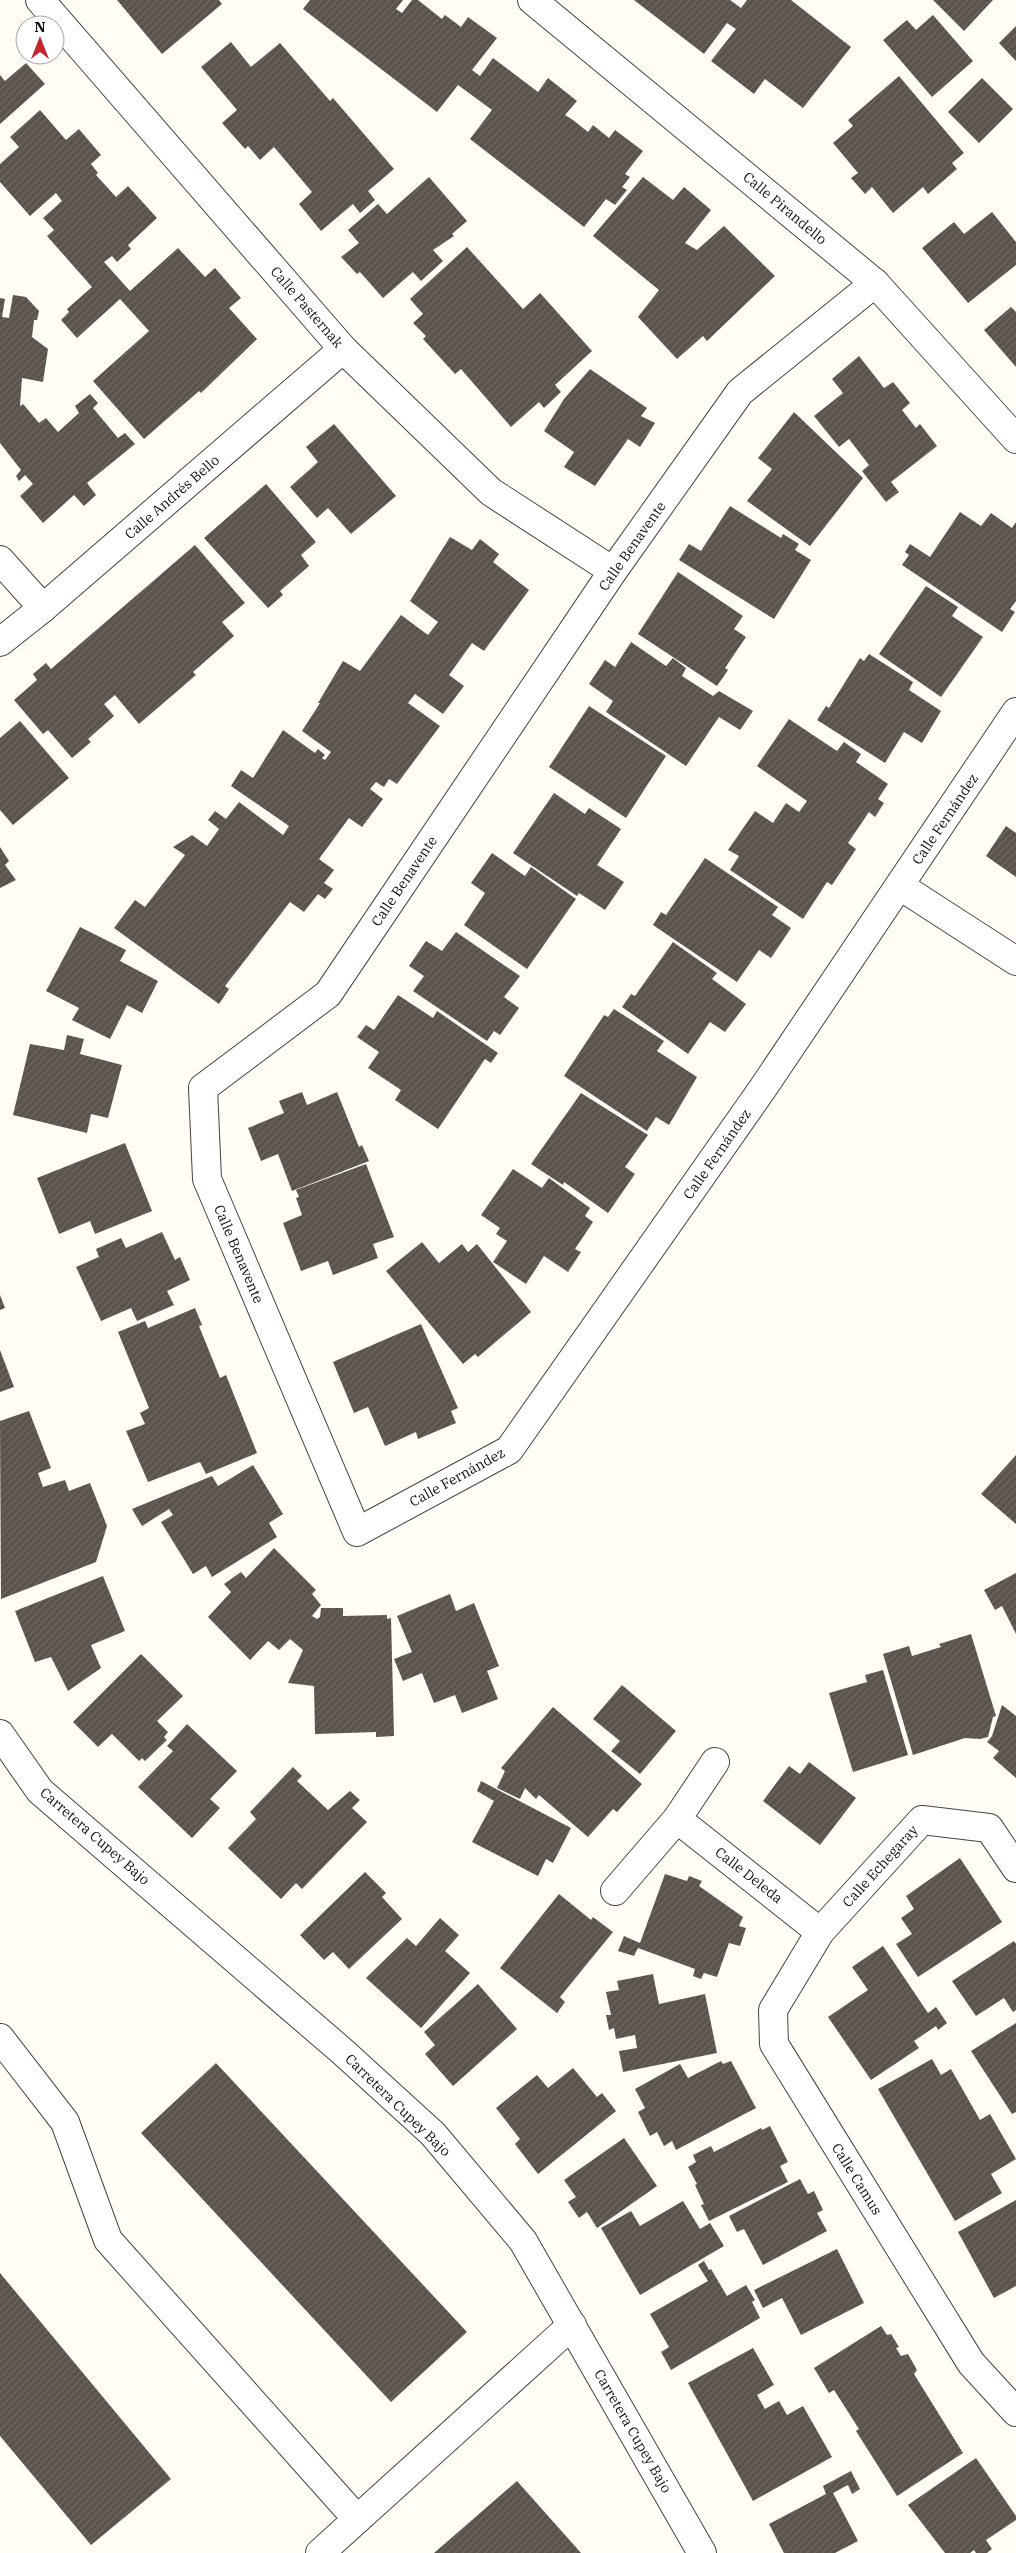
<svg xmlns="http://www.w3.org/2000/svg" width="1016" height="2553" font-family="'IBM Plex Serif',serif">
<defs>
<pattern id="building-hatch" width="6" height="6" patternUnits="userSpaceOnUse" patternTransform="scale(1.25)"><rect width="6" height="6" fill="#5a524d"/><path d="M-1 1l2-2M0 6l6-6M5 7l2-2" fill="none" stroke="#6d6662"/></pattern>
</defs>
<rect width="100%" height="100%" fill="#fffdf5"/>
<g fill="url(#building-hatch)">
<polygon points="117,0 219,0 222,4 162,54"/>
<polygon points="310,0 403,0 396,9 402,13 412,0 418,0 442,19 445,15 461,27 468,17 497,38 472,70 480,76 493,58 538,92 548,78 577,101 565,115 573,120 588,132 593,125 609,138 615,130 643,151 625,174 630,177 622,187 627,190 615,205 606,199 584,227 470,139 492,110 458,85 437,112 303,9"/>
<polygon points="634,0 730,0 741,8 747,0 791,0 851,47 803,108 765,79 754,94 711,61 736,29 727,23 704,54"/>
<polygon points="933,0 993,0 964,31"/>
<polygon points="933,15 973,61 932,97 883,40 907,20 916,30"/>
<polygon points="1016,26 1016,61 999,43"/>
<polygon points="231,42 251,67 280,43 330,101 333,98 394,169 368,191 375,200 360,213 353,204 321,231 299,204 312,192 274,147 260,160 248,146 245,149 222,123 237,110 201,67"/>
<polygon points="26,63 45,84 0,124 0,75 5,81"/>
<polygon points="899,76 964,153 952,163 957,169 928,194 923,187 893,213 872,187 865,194 851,178 858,173 833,143 853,126 848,120"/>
<polygon points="982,78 1013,109 979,143 948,112"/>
<polygon points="40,110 66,140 79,129 101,155 91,164 98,173 96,175 116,197 128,186 157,218 128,245 131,249 117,262 112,256 104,262 130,291 178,248 205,277 215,268 241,298 229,308 257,339 201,393 199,391 144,439 93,381 149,331 120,299 77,338 61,320 69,312 67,309 92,287 47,236 54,230 43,218 62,201 56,193 30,216 0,182 0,164 19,147 10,137"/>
<polygon points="429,177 467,221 452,234 454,236 433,250 443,261 421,281 413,272 383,298 360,272 357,274 341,257 359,243 348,230 378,204 387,214"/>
<polygon points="643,177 673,200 684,187 711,210 685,243 697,250 724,226 775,276 707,341 703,336 677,359 638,317 659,290 593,236"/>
<polygon points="992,212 1016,242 1016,265 968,303 922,248 954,222 964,234"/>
<polygon points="467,247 523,309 540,293 592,351 555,385 561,392 544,408 539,402 511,427 461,369 455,374 423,339 426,336 413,323 423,314 410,299"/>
<polygon points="13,295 26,297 39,311 37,320 34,320 32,337 48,349 43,382 22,378 20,406 23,404 39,423 46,418 58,432 79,413 75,406 90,394 98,403 93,408 118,438 125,433 135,444 87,483 96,495 84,506 74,495 43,523 20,496 33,484 25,475 19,481 16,476 21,470 0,443 0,298 5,299 2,317 9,318"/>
<polygon points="1011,307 1016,312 1016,367 984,330"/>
<polygon points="859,356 884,388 893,382 910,403 902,410 916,428 920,424 937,446 891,482 899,492 886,502 862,471 869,465 849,439 839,447 814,416 843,393 832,379"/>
<polygon points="590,369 647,408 641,416 655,423 640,447 628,439 595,486 564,467 574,452 544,431 564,399"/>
<polygon points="794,412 863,478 810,546 747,501 772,469 758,458"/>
<polygon points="334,424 396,496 351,534 328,508 317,518 290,487 318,462 306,447"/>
<polygon points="266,484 316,542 301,555 309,566 280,591 283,595 268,608 204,538"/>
<polygon points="730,506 781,538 783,534 799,544 795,550 811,560 774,619 679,560 689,544 701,551"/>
<polygon points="960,512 981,526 991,513 1012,528 1016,522 1016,601 1010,609 1015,612 1002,632 902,565 909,555 905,552 910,544 930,557"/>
<polygon points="450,537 472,550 480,539 499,554 493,562 529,590 484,651 472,643 449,675 464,686 443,714 415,694 408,703 440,726 397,784 389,779 384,787 376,782 370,789 383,799 362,827 349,818 319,859 334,870 324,883 333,889 325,899 318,894 304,912 290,902 225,986 229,989 219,1004 114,928 135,900 145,907 185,855 173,847 192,835 207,846 219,829 208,820 215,811 226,819 239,802 283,835 289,826 231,786 241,770 253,778 283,730 315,753 318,749 325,755 322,758 325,760 331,752 302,731 320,703 318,703 343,661 360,671 401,615 428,635 438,622 410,601"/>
<polygon points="195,545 245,603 222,622 234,636 193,672 196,675 139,724 115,695 104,704 114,716 88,739 91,742 72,758 48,730 43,734 14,700 37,680 33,674 46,663 51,669"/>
<polygon points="678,572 743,616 734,629 746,637 725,668 728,670 717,686 638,634"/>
<polygon points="926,586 958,607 952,616 983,637 941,697 879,654"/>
<polygon points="631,642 666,666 673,658 686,668 682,676 713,696 719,691 753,711 740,730 719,717 686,766 606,712 613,701 589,684 605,660 615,667"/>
<polygon points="869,654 913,682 909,690 941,711 922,743 904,732 885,763 817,720 826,706 829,708 860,658 864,661"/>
<polygon points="589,706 666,756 626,818 549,767"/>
<polygon points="789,719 837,751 844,742 861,754 856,762 888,784 878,799 884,803 875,817 869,812 848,843 856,849 832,885 827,882 803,919 730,870 739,856 728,850 755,811 773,823 786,803 799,812 807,801 757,766"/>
<polygon points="20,721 69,778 13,825 0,810 0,738"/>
<polygon points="554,793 585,814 589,808 621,829 597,865 624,882 605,910 579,893 577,896 513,853"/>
<polygon points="1006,826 1016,833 1016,877 986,856"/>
<polygon points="0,847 9,861 5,865 16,880 0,888"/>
<polygon points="492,853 525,876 531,867 576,899 527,969 464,925 485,893 471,883"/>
<polygon points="705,858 778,907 772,915 791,928 771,958 759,950 737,982 653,925 661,912 666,915"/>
<polygon points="80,927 126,950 120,961 158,981 142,1013 127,1005 110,1039 72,1020 79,1008 46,991"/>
<polygon points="456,932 520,976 504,997 519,1008 500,1035 494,1031 487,1041 413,991 424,976 409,966 426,941 442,951"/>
<polygon points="673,942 717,973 712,979 746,1004 725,1032 710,1022 688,1054 622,1007 631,994 635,996"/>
<polygon points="398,995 433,1018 437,1011 498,1053 491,1063 485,1059 438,1129 395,1100 401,1090 368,1068 379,1052 357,1037 366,1025 374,1030"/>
<polygon points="614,1009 664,1041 657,1051 697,1077 669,1125 656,1117 647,1131 564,1076 604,1015 608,1017"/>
<polygon points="67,1035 84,1039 80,1054 122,1065 108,1118 91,1114 87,1133 13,1115 30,1044 64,1050"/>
<polygon points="302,1092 307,1105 337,1092 359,1147 362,1145 369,1161 292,1191 278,1154 261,1161 248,1128 284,1113 279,1101"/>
<polygon points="581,1093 648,1135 625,1167 635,1174 608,1213 564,1182 563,1185 531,1164"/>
<polygon points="125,1143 152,1211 95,1234 90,1221 59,1234 37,1178"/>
<polygon points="366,1164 394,1237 373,1244 378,1258 333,1275 328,1261 301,1271 283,1223 302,1215 296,1198 299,1197 296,1190"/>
<polygon points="513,1169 542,1188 549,1178 590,1208 585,1216 593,1222 575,1249 581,1252 568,1272 544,1256 526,1284 493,1262 507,1241 496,1234 500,1228 481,1215"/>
<polygon points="162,1232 175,1260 180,1257 190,1280 167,1291 174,1305 137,1321 131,1308 101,1321 76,1267 99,1257 96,1249 121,1238 126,1248"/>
<polygon points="422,1242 439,1263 462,1244 468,1252 477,1244 531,1312 478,1357 475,1354 463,1364 386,1271"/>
<polygon points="0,1295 5,1308 0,1310"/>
<polygon points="195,1308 202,1325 199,1326 220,1378 226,1375 257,1453 206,1474 200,1462 148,1482 126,1431 145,1424 140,1413 149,1408 118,1332 145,1321 148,1328"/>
<polygon points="421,1324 458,1408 451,1411 456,1423 418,1439 416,1432 385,1446 368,1407 354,1413 333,1362"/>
<polygon points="0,1350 14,1387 0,1392"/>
<polygon points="29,1411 51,1468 38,1473 43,1487 65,1480 69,1491 90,1483 107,1526 96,1562 1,1599 0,1421"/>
<polygon points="1016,1455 1016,1524 981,1494"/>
<polygon points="253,1465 283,1514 269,1523 277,1537 212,1577 206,1566 193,1574 161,1522 173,1515 169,1509 142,1526 132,1509 212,1476 218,1486"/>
<polygon points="274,1548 316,1590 312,1594 321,1605 312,1616 317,1619 320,1617 321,1608 343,1608 343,1616 387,1615 387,1619 391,1618 394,1736 376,1737 376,1732 315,1734 314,1686 288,1683 303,1650 290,1639 279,1650 268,1641 250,1660 208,1617 231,1592 224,1584 241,1572 246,1578"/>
<polygon points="1016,1573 1016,1634 1002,1606 995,1610 984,1590"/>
<polygon points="103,1576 125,1631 91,1645 101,1668 68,1691 51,1657 35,1662 15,1611"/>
<polygon points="450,1594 456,1611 474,1603 499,1666 487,1671 498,1699 462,1713 455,1695 434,1703 422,1673 403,1681 394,1659 412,1652 397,1616"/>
<polygon points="971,1634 996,1716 993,1717 988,1737 980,1739 965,1738 913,1755 883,1654 909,1646 912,1656 941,1647 939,1644"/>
<polygon points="141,1654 183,1696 157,1721 168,1732 164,1737 167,1740 145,1761 142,1758 139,1761 112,1734 98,1747 73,1722"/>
<polygon points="883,1670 908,1755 853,1772 829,1693 867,1682 865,1675"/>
<polygon points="622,1685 676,1731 640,1774 611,1751 620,1741 593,1719"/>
<polygon points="1002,1705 1016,1716 1016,1778 993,1758 999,1751 987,1742 992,1736"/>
<polygon points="553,1707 642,1784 617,1812 613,1809 588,1837 539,1795 536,1799 525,1788 520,1799 497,1788 505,1771 501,1768"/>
<polygon points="187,1724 237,1771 210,1799 220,1808 192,1838 138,1787 173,1751 167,1746"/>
<polygon points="809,1762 856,1798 820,1845 763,1801 789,1766 800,1774"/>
<polygon points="293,1767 302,1776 297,1781 328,1810 350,1791 360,1800 352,1808 367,1822 302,1889 296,1883 281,1899 228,1848 256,1819 250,1812"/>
<polygon points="481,1781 571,1828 553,1863 546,1859 538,1876 472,1842 494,1801 477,1791"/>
<polygon points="960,1858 1002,1922 918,1977 896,1944 912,1934 901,1918 914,1909 906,1896"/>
<polygon points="365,1872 386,1893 382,1897 402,1919 349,1969 333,1952 324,1960 300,1935"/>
<polygon points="665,1874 687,1881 689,1876 702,1881 699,1886 743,1917 739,1926 746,1928 740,1946 729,1943 717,1977 704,1973 701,1979 693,1976 695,1969 638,1948 634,1956 618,1951 624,1936 640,1943"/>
<polygon points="559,1894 591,1920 593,1917 613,1932 560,1997 565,2002 557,2013 500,1968"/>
<polygon points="440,1918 459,1935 445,1951 470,1973 421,2028 366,1978 407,1938 416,1946"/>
<polygon points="1014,1941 1016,1944 1016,2010 1013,2012 1004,1998 976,2016 952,1981"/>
<polygon points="883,1946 928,2013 936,2007 947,2023 938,2030 936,2026 914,2041 919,2048 871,2080 828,2017 868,1990 852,1967"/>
<polygon points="653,1974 659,2004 705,1994 717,2053 623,2072 619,2051 637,2048 635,2035 616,2039 614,2028 609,2030 606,2015 611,2015 606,1992 619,1990 617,1981"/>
<polygon points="478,1984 517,2029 453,2086 425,2054 435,2045 424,2032"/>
<polygon points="1016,2023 1016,2112 1012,2114 971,2051"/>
<polygon points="932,2059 941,2075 951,2069 980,2120 990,2114 1016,2159 991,2174 1002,2193 955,2221 878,2089"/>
<polygon points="721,2061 723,2064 731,2061 756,2108 676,2150 672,2141 664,2146 657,2132 650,2136 638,2112 645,2108 635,2089 680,2064 688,2078"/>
<polygon points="216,2063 467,2332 391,2402 141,2133"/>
<polygon points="573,2068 597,2097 602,2093 616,2111 538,2174 515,2144 520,2139 496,2108 537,2075 548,2088"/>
<polygon points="770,2126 788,2162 780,2166 788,2182 709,2221 701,2205 704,2204 695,2185 697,2184 688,2167 696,2162 693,2155 711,2146 714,2152 761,2128 762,2130"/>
<polygon points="624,2138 657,2186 597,2228 587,2212 579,2218 568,2202 576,2197 564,2180"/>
<polygon points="800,2179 808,2194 814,2191 823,2210 817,2213 827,2231 763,2265 744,2229 737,2232 729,2216"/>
<polygon points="1016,2200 1016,2286 994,2298 958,2232"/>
<polygon points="683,2201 700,2229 710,2223 724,2246 640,2295 601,2228 631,2211 640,2226"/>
<polygon points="837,2249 864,2303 801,2335 782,2298 763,2308 754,2290"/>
<polygon points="704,2261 709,2270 711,2269 727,2296 746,2285 755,2300 752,2302 760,2318 671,2370 661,2352 669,2347 650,2314 708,2281 698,2265"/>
<polygon points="0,2273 171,2479 91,2545 0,2436"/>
<polygon points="881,2326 887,2335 891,2334 899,2347 896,2348 901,2356 908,2354 917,2370 914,2374 963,2453 897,2496 856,2431 859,2429 834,2390 829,2393 814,2368"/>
<polygon points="753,2348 774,2385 757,2395 765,2409 779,2401 787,2415 803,2406 832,2457 753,2501 688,2383"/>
<polygon points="976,2458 1016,2516 1016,2520 986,2540 992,2549 987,2553 976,2553 974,2550 970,2553 945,2553 908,2505"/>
<polygon points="851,2471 860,2489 852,2494 848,2485 833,2493 858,2541 835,2553 784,2553 769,2524 826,2494 823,2486"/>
<polygon points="517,2481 581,2553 434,2553"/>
</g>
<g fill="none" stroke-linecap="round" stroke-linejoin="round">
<g stroke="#444" stroke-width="30">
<g id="minor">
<polyline points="40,0 343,349 491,492 613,571"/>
<polyline points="532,0 875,283 1016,439"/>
<polyline points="875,283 740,392 613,571 328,994 203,1088 207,1179 357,1532 509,1450 763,1088 1016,712"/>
<polyline points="0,560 43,608"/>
<polyline points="0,642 43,608 343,349"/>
<polyline points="900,886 1016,961"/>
<polyline points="0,1734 40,1791 343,2052 433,2134 523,2241 702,2553"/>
<polyline points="677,1819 820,1932"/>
<polyline points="1016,1868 989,1828 922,1820 820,1932 773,2010 774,2044 971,2363 1016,2412"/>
<polyline points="615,1891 677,1819 715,1762"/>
<polyline points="0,2038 65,2122 108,2240 357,2519"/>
<polyline points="320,2553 572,2325"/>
</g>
</g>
<use href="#minor" stroke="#fff" stroke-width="28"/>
</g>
<g text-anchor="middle" stroke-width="5" stroke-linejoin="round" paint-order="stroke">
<g font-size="14" fill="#111" stroke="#fff">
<text transform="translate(785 208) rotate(40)" y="5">Calle Pirandello</text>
<text transform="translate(307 307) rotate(49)" y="5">Calle Pasternak</text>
<text transform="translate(172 497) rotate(-41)" y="5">Calle Andrés Bello</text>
<text transform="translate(632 546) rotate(-55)" y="5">Calle Benavente</text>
<text transform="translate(945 819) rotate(-56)" y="5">Calle Fernández</text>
<text transform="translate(404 881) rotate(-56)" y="5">Calle Benavente</text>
<text transform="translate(717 1154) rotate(-55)" y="5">Calle Fernández</text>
<text transform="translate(239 1254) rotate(67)" y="5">Calle Benavente</text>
<text transform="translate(457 1477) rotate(-29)" y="5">Calle Fernández</text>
<text transform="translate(95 1836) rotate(41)" y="5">Carretera Cupey Bajo</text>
<text transform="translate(880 1866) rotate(-48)" y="5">Calle Echegaray</text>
<text transform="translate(749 1875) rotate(38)" y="5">Calle Deleda</text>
<text transform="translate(398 2105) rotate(44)" y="5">Carretera Cupey Bajo</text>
<text transform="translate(857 2179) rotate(58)" y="5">Calle Camus</text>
<text transform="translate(633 2431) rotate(60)" y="5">Carretera Cupey Bajo</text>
</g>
</g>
<g transform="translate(40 40)"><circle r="24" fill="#ffffff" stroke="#a0a0a0"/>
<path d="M0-4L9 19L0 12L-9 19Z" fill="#c4262e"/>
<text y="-8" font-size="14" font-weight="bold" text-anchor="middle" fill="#111111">N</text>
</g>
</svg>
